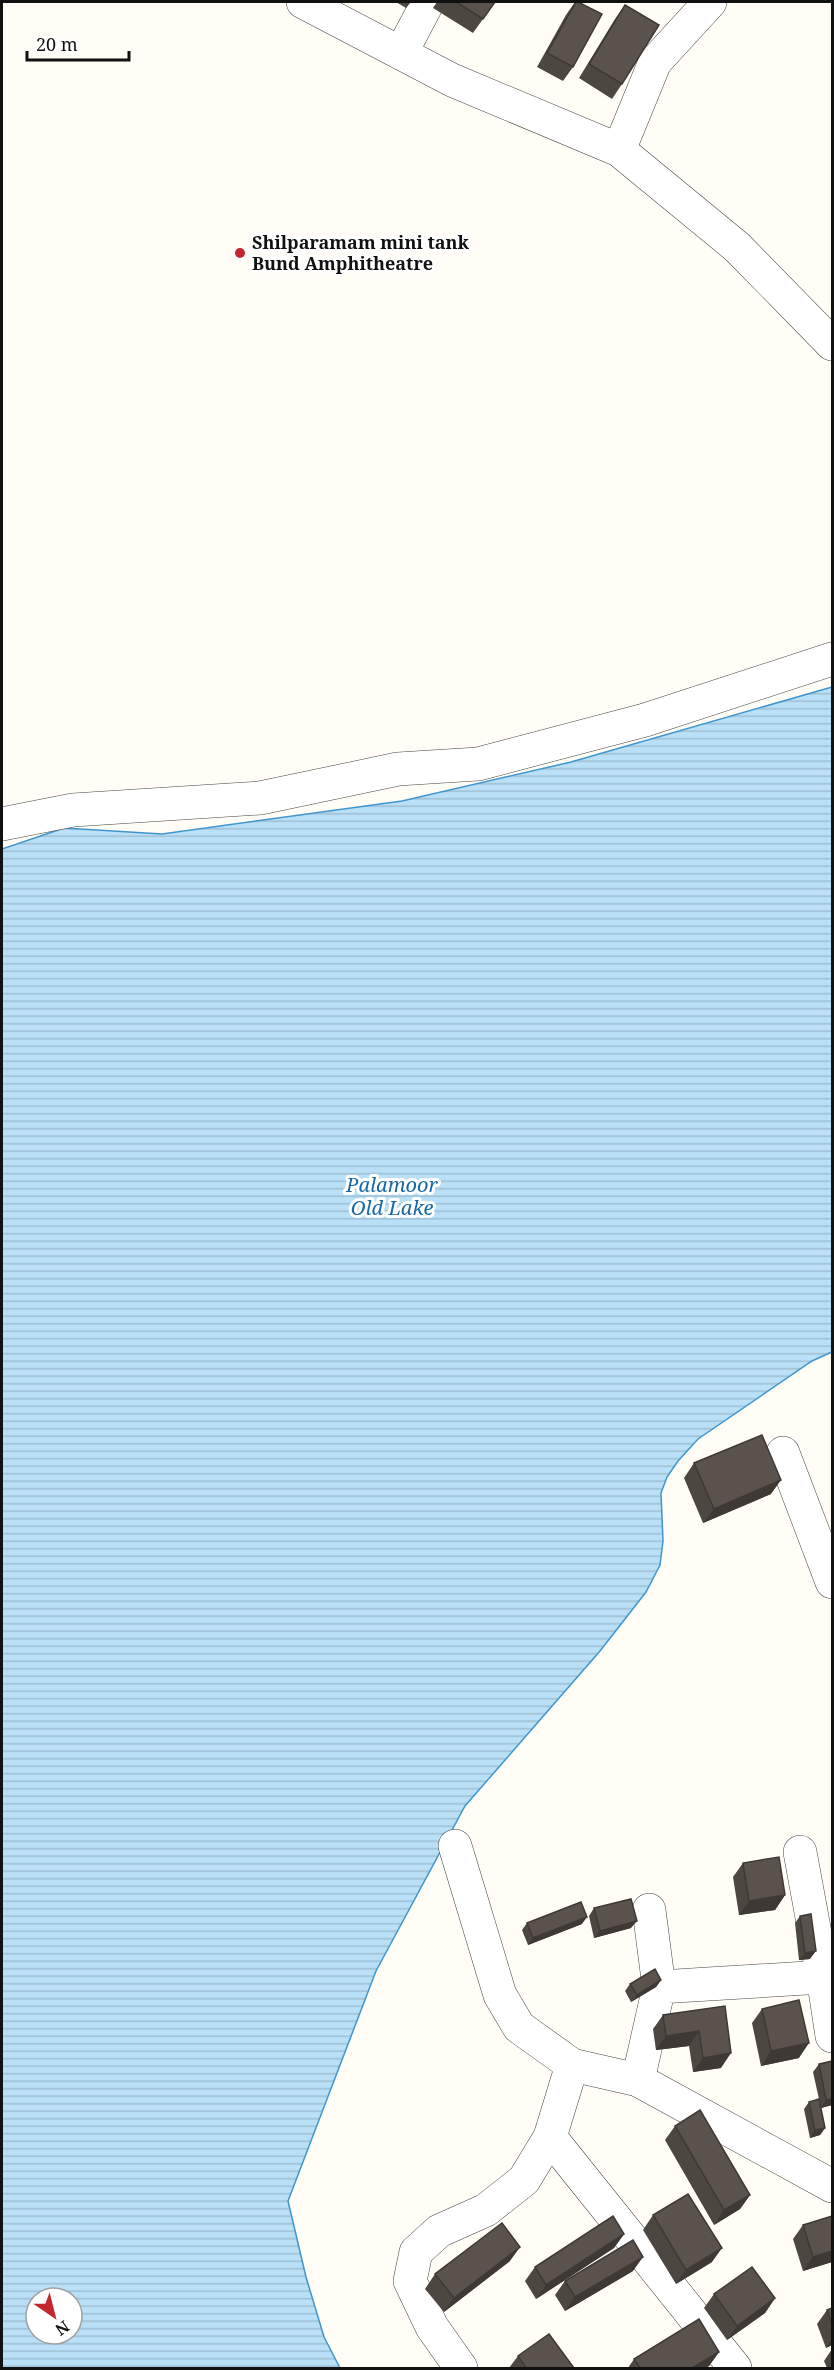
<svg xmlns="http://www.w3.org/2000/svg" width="834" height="2370" font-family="'Noto Serif',serif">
<defs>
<pattern id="water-rules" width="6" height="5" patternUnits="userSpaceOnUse" patternTransform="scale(1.5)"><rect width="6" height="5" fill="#b9e0f7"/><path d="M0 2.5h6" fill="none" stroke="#9ebfd3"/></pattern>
</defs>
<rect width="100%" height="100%" fill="#fffdf5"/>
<path fill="url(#water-rules)" stroke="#3f96cf" stroke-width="1.5" fill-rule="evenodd" d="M 832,687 L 832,1352 L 812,1361 L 698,1439 L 678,1461 L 667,1477 L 661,1493 L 663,1541 L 660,1565 L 646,1592 L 600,1651 L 465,1806 L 376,1971 L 288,2201 L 306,2277 L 324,2337 L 340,2368 L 2,2368 L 2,849 L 64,828 L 162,834 L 402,801 L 571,762 ZM 36,2298 L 72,2298 L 72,2334 L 36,2334 Z"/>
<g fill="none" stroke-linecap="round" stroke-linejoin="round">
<g stroke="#444" stroke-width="34">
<g id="minor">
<polyline points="303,2 452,80 619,150 737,247 832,344"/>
<polyline points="401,53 428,2"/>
<polyline points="619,150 655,62 710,2"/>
<polyline points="2,824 73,810 260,798 398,769 478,764 645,720 832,659"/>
<polyline points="783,1453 832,1582"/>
<polyline points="455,1846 500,1995 519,2027 572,2065 638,2080 832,2186"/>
<polyline points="800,1852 823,1977 832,1976"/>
<polyline points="649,1910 659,1987"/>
<polyline points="638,2080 659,1987 823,1977 832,2036"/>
<polyline points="550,2137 735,2368"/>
<polyline points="461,2368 432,2327 410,2281 416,2252 439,2231 486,2210 524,2180 550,2137 572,2065"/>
</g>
</g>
<use href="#minor" stroke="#fff" stroke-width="33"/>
</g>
<g fill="#4d4742">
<polygon points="396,2 411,2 406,8"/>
<polygon points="437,2 495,2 473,33 433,8"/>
<polygon points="575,2 573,67 563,81 537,67 566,15"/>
<polygon points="625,5 622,84 612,99 579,78 615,19"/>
<polygon points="694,1463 771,1494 703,1523 684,1478"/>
<polygon points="743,1863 785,1895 775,1910 739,1915 733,1877"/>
<polygon points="594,1908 631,1928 594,1938 589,1916"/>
<polygon points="800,1916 810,1959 799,1960 795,1923"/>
<polygon points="527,1923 582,1924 528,1945 522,1930"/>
<polygon points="661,1980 656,1987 631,2002 625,1991 630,1984"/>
<polygon points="725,2006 721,2068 693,2072 689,2046 656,2050 653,2029 663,2015"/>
<polygon points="762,2009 799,2058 761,2066 752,2023"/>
<polygon points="819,2064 832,2105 821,2108 813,2072"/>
<polygon points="809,2102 825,2128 820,2135 810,2138 804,2109"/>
<polygon points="675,2126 750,2195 740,2209 714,2225 665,2140"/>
<polygon points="653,2215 712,2262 676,2284 643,2230"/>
<polygon points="832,2216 832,2262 803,2271 793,2239 803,2225"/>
<polygon points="624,2234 614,2248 536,2299 525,2281 535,2267"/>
<polygon points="510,2261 444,2312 425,2289 435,2274"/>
<polygon points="633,2271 565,2311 555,2295 565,2281"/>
<polygon points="714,2294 775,2298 765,2313 727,2340 704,2308"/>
<polygon points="832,2308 832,2345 826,2348 817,2324 827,2310"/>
<polygon points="832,2349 832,2368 827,2368 824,2361"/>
<polygon points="719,2352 709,2366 705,2368 628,2368 634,2359"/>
<polygon points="518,2356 574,2368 509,2368"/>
</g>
<g fill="#3f3936">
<polygon points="781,1480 771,1494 703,1523 714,1509"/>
<polygon points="785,1895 775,1910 739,1915 749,1901"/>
<polygon points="587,1917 582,1924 528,1945 533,1938"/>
<polygon points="637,1921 631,1928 594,1938 600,1931"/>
<polygon points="816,1951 810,1959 799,1960 805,1953"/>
<polygon points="661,1980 656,1987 631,2002 637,1995"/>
<polygon points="699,2031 689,2046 656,2050 666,2036"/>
<polygon points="809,2043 799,2058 761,2066 771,2051"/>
<polygon points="731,2053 721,2068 693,2072 703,2058"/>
<polygon points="832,2099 832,2105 821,2108 826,2100"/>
<polygon points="825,2128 820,2135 810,2138 815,2130"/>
<polygon points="750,2195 740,2209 714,2225 724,2210"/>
<polygon points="624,2234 614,2248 536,2299 546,2285"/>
<polygon points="520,2247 510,2261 444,2312 454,2298"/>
<polygon points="722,2248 712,2262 676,2284 686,2270"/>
<polygon points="832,2251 832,2262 803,2271 813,2257"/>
<polygon points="643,2257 633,2271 565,2311 575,2297"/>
<polygon points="775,2298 765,2313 727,2340 737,2326"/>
<polygon points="832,2339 832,2345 826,2348"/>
<polygon points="719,2352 709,2366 705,2368 692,2368"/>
</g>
<g fill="#5a524d" stroke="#3f3936" stroke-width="1.5">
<polygon points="456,2 495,2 483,19"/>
<polygon points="576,2 578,2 602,14 573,67 547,53"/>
<polygon points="625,5 659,25 622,84 589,64"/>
<polygon points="762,1435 781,1480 714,1509 694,1463"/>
<polygon points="779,1857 785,1895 749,1901 743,1863"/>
<polygon points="631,1899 637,1921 600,1931 594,1908"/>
<polygon points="581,1902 587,1917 533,1938 527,1923"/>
<polygon points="811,1914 816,1951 805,1953 800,1916"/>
<polygon points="655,1969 661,1980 637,1995 630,1984"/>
<polygon points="799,2000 809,2043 771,2051 762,2009"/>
<polygon points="725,2006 731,2053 703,2058 699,2031 666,2036 663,2015"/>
<polygon points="832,2061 832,2099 826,2100 819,2064"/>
<polygon points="819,2099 825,2128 815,2130 809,2102"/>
<polygon points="700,2110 750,2195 724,2210 675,2126"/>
<polygon points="688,2194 722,2248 686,2270 653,2215"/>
<polygon points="613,2216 624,2234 546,2285 535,2267"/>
<polygon points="832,2216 832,2251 813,2257 803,2225"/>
<polygon points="502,2223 520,2247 454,2298 435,2274"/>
<polygon points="633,2240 643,2257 575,2297 565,2281"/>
<polygon points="752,2267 775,2298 737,2326 714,2294"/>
<polygon points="832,2308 832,2325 827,2310"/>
<polygon points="699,2319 719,2352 692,2368 640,2368 634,2359"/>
<polygon points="549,2334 574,2368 526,2368 518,2356"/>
</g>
<circle fill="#c4262e" stroke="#fff" stroke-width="2" cx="240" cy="253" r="6"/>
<g text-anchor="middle" stroke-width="6" stroke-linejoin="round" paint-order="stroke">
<g font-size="18" font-weight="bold" fill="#111" stroke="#fff" text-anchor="start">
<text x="252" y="249">Shilparamam mini tank<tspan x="252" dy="21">Bund Amphitheatre</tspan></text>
</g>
<g font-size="20" font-style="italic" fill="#1768a6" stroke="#fff">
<text x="392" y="1192">Palamoor<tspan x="392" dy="23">Old Lake</tspan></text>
</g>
</g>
<rect width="834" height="2370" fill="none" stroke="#111111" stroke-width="6"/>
<g transform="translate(54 2316) rotate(145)"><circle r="28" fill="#ffffff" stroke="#a0a0a0" stroke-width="1.5"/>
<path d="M0-4.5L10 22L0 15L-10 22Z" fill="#c4262e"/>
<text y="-9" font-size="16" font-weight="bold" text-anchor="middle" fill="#111111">N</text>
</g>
<path d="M27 51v9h102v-9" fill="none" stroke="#111111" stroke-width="3"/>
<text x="36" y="51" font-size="18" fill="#111111" stroke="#ffffff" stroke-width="4.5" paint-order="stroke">20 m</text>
</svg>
